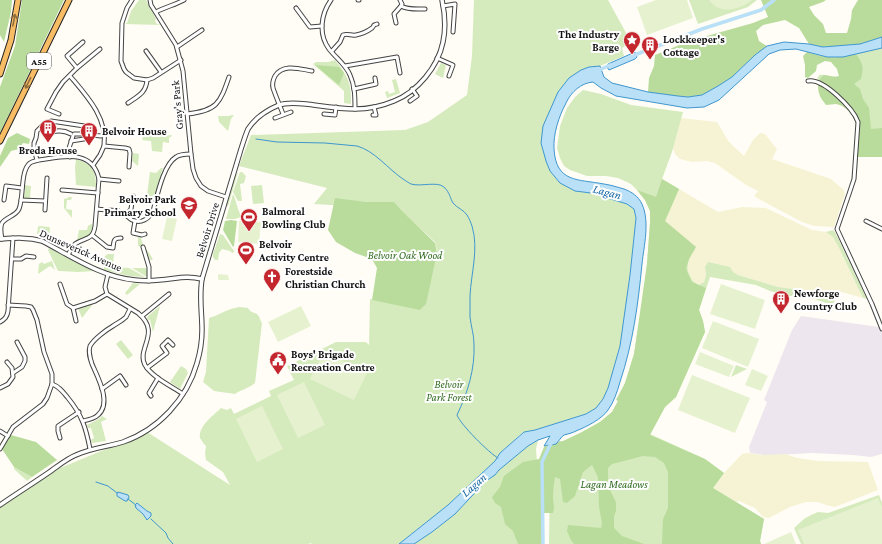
<svg xmlns="http://www.w3.org/2000/svg" width="882" height="544" font-family="'Crimson Pro',serif">
<rect width="100%" height="100%" fill="#fffdf5"/>
<polygon fill="#eee6ef" points="801,316 879,327 882,333 882,454 871,457 853,455 812,453 776,455 764,455 750,453 749,447 767,402 764,400 792,330"/>
<g fill="#f6f3d4">
<polygon points="681,118 717,122 729,142 744,156 753,140 760,133 765,134 777,149 772,159 831,179 844,190 845,194 834,227 814,226 802,222 770,205 754,196 758,191 746,185 715,163 707,161 692,162 680,159 675,154 673,148"/>
<polygon points="679,189 718,212 742,207 766,208 812,230 826,232 833,237 838,246 863,298 838,291 836,296 831,297 817,292 778,287 738,275 733,272 705,267 706,275 704,282 699,285 692,282 686,269 689,259 664,221"/>
<polygon points="747,453 764,455 785,454 797,458 818,461 868,462 878,490 835,507 826,505 818,502 806,502 790,507 769,518 763,517 755,508 739,501 736,502 713,488 724,473 742,454"/>
</g>
<g fill="#d5ebbd">
<polygon points="139,0 146,0 156,19 155,21 157,24 161,25 124,24 127,23 131,11"/>
<path d="M 474,0 L 608,0 L 631,42 L 622,48 L 624,56 L 600,66 L 589,67 L 569,78 L 546,161 L 575,191 L 591,193 L 627,204 L 634,209 L 636,218 L 630,275 L 620,346 L 608,388 L 603,399 L 596,408 L 586,414 L 535,430 L 523,432 L 500,453 L 495,461 L 448,505 L 399,544 L 312,544 L 310,543 L 309,544 L 0,544 L 0,507 L 60,468 L 111,447 C 124,445 136,438 147,432 L 230,485 L 223,472 L 206,460 L 205,453 L 206,446 C 204,444 201,440 200,438 C 198,426 214,415 221,408 L 227,410 L 231,408 L 234,414 L 271,396 L 269,391 L 294,380 L 287,366 L 336,342 L 366,342 L 369,345 L 370,299 L 421,309 L 424,306 L 437,251 L 435,242 L 399,209 L 314,204 L 327,188 L 239,166 L 251,135 L 405,130 L 428,122 L 467,95 L 472,56 Z"/>
<polygon points="689,0 757,0 748,7 698,24"/>
<path d="M 882,48 L 882,146 L 859,146 L 856,182 L 851,182 L 854,157 L 856,124 C 851,105 829,95 817,80 L 819,75 C 826,74 833,78 839,76 L 835,58 Z"/>
<path d="M 335,60 C 347,75 352,83 351,103 L 350,104 L 344,103 L 344,91 L 313,64 L 316,62 L 328,62 Z"/>
<polygon points="441,63 446,65 443,78 435,74"/>
<polygon points="396,79 400,93 387,98 385,92 388,91 389,94 395,92 392,80"/>
<path d="M 583,90 L 601,94 L 631,105 L 683,112 L 672,152 L 662,179 L 679,189 L 665,221 L 696,247 C 690,258 684,263 690,276 C 692,281 694,282 699,285 L 704,282 L 706,275 L 705,267 L 708,262 L 730,267 L 733,272 L 738,275 L 778,287 L 817,292 L 831,297 L 836,296 L 830,313 L 828,313 L 828,311 L 826,310 L 826,312 L 824,312 L 826,303 L 802,295 L 789,296 L 770,291 L 756,285 L 710,277 L 699,310 L 703,321 L 705,332 L 676,397 L 665,407 L 650,434 L 705,459 L 724,473 L 713,488 L 764,519 L 760,541 L 761,544 L 549,544 L 550,471 L 582,432 L 600,422 L 612,412 L 618,401 L 625,383 L 634,354 L 640,317 L 647,264 L 650,223 L 650,211 L 645,200 L 637,190 L 631,184 L 618,178 L 606,176 L 587,176 L 570,170 L 564,166 L 560,158 L 557,148 L 560,126 L 567,108 L 575,97 Z"/>
<polygon points="233,115 234,115 231,119 228,131 219,122 218,116 228,116"/>
<polygon points="155,135 156,137 171,135 172,136 169,138 169,143 163,142 162,152 152,151 151,141 142,140 143,137"/>
<polygon points="133,153 139,154 138,166 132,161"/>
<path d="M 76,159 C 92,164 96,171 96,187 L 76,185 L 75,168 Z"/>
<polygon points="161,168 163,168 153,203 147,195 150,172 156,173"/>
<polygon points="238,172 228,206 226,206 235,176"/>
<polygon points="240,172 242,172 246,176 244,183 240,184 242,201 238,201 233,192"/>
<polygon points="25,185 31,186 30,198 24,198 24,197"/>
<polygon points="262,185 264,203 253,204 251,186"/>
<path d="M 233,194 C 237,202 237,210 242,217 L 237,218 L 236,219 L 226,219 Z"/>
<polygon points="68,197 72,197 71,200 67,200 66,209 72,210 72,218 64,208 64,199 68,198"/>
<path d="M 91,224 L 93,225 C 92,237 87,238 77,241 L 79,230 L 87,230 L 88,226 Z"/>
<polygon points="39,226 49,227 50,228 49,238 37,234 38,227"/>
<polygon points="833,230 835,232 867,299 863,298 838,246 833,237 826,232"/>
<polygon points="220,234 223,235 234,251 234,252 232,253 230,251 222,249 219,253 218,260 215,260 213,257 213,254"/>
<path d="M 138,237 L 141,237 C 141,245 150,252 153,260 L 150,260 L 149,258 L 145,247 L 138,246 Z"/>
<polygon points="49,248 94,271 78,272 60,271 58,271 48,250"/>
<polygon points="108,254 114,254 113,265 114,267 129,268 145,277 129,276 104,270 105,256"/>
<polygon points="52,261 55,270 50,266 38,274 39,264 42,262 44,264"/>
<path d="M 132,268 L 146,268 C 148,270 148,274 147,277 Z"/>
<polygon points="133,283 140,284 127,295 125,293"/>
<polygon points="93,304 82,318 78,308"/>
<polygon points="160,306 153,332 150,320 147,319 148,316"/>
<path d="M 240,307 L 248,308 C 251,313 254,312 258,315 C 260,317 260,321 262,323 L 255,383 C 248,389 242,389 235,394 L 214,391 L 203,382 L 206,372 L 209,318 C 220,315 228,308 240,307 Z"/>
<polygon points="121,340 133,355 128,359 116,344"/>
<polygon points="736,365 747,369 731,377"/>
<polygon points="181,366 186,369 188,373 180,389 170,382"/>
<polygon points="102,416 107,419 101,422 106,441 92,443 91,440 94,438 91,428 88,428 87,425 97,420"/>
<polygon points="538,440 536,449 541,512 541,544 414,544 432,532 455,514 486,481 495,475 499,470 528,446"/>
<polygon points="14,467 32,477 27,481 14,469"/>
<polygon points="879,495 882,503 882,544 801,544 794,528 804,519 811,515 818,512 828,513"/>
</g>
<g fill="#b9dc9c">
<polygon points="0,0 12,0 11,12 4,42 0,35"/>
<polygon points="22,0 64,0 0,133 0,87 15,46"/>
<polygon points="761,0 826,0 823,2 809,7 814,15 823,24 826,33 847,33 851,19 852,10 858,0 882,0 882,37 860,44 823,47 809,44 799,28 785,20 763,25 756,31 759,41 767,46 755,55 732,77 718,86 702,95 688,97 678,96 648,92 649,78 654,66 655,55 689,41 753,23 768,17"/>
<path d="M 807,52 C 827,58 836,59 856,54 C 863,63 864,68 861,79 L 854,84 L 860,89 L 863,99 L 869,108 L 871,129 L 882,128 L 882,157 L 854,157 L 856,124 C 853,114 846,106 836,104 C 833,104 829,105 826,105 C 824,102 821,99 820,96 C 817,89 817,79 824,75 L 835,77 L 839,76 L 837,69 L 831,62 L 825,61 L 817,65 L 816,71 L 808,78 L 805,77 L 805,65 L 803,56 Z"/>
<polygon points="315,65 339,67 344,73 339,85"/>
<polygon points="17,133 30,139 29,144 23,143 19,149 11,151 0,167 0,156 8,138"/>
<path d="M 662,179 L 679,189 L 665,221 L 696,247 L 689,259 L 686,269 L 692,282 L 706,288 L 699,310 L 703,321 L 705,332 L 676,397 L 665,407 L 650,435 L 705,459 L 724,473 L 713,488 L 764,519 L 760,541 L 761,544 L 662,544 L 663,519 L 668,508 L 668,472 L 664,463 L 655,457 L 643,456 L 612,464 L 608,468 L 608,480 L 610,490 L 616,502 L 616,511 L 614,516 L 614,528 L 622,536 L 644,544 L 574,544 L 571,540 L 567,531 L 568,525 L 601,528 L 602,523 L 599,507 L 598,477 L 592,465 L 583,472 L 575,496 L 567,503 L 563,502 L 560,479 L 555,477 C 554,483 553,490 553,497 C 553,504 555,505 553,513 L 541,513 L 542,544 L 518,544 L 513,531 L 505,524 L 501,507 L 495,503 L 492,497 L 500,487 L 504,476 L 523,462 L 539,459 L 544,447 L 554,442 L 563,441 L 582,432 L 600,422 L 612,412 L 618,401 L 616,400 L 625,383 L 634,354 L 647,264 L 650,223 L 650,211 L 645,200 L 637,190 L 656,197 Z"/>
<polygon points="335,198 366,202 394,202 401,210 435,243 437,253 426,304 420,310 372,300 377,268 372,259 355,253 336,242 328,230"/>
<polygon points="231,220 237,221 234,246 233,247 223,230 225,221"/>
<polygon points="11,435 36,442 57,460 32,477 14,467 2,449"/>
</g>
<g fill="#e6f2cf">
<polygon points="656,0 687,0 693,18 647,35 637,7"/>
<path d="M 709,0 L 752,0 C 739,10 720,15 709,0 Z"/>
<polygon points="167,217 177,219 172,241 162,239"/>
<polygon points="239,221 261,222 259,244 238,242"/>
<polygon points="219,274 228,275 229,280 219,280 218,279 218,275"/>
<polygon points="721,284 765,300 755,329 710,314"/>
<polygon points="301,306 311,326 278,342 268,322"/>
<polygon points="713,321 759,339 748,367 702,348"/>
<polygon points="324,351 367,373 354,400 310,379"/>
<polygon points="700,352 734,366 729,377 695,364"/>
<polygon points="752,369 768,376 761,391 745,385"/>
<polygon points="692,375 750,398 735,433 678,410"/>
<polygon points="304,382 325,425 298,438 277,395"/>
<polygon points="262,406 283,449 257,462 236,419"/>
<polygon points="878,498 882,507 882,544 804,544 798,530"/>
<polygon points="791,532 796,544 764,544"/>
</g>
<g fill="#b9e0f7" stroke="#3f96cf">
<path d="M 882,37 L 882,48 L 843,57 L 827,57 L 796,49 L 780,50 L 769,54 L 719,100 L 704,107 L 687,108 L 616,96 L 601,88 L 593,82 C 581,83 571,92 566,103 C 559,116 553,134 554,149 C 556,183 578,179 604,184 C 611,185 617,187 624,189 C 632,192 638,196 642,204 C 650,222 644,245 642,264 C 638,305 633,343 620,382 C 617,392 614,402 608,410 C 602,419 586,427 576,431 C 572,433 568,434 564,435 C 561,437 559,441 556,444 C 553,445 547,445 544,446 L 550,436 L 538,440 L 528,446 L 499,470 L 495,475 L 486,481 L 455,514 L 432,532 L 414,544 L 399,544 L 448,505 L 495,461 L 500,453 L 524,432 L 535,430 L 586,414 L 596,408 L 603,399 L 608,388 L 620,346 L 630,275 L 636,218 L 634,209 L 627,204 L 591,193 L 575,191 L 560,183 L 550,171 L 546,161 L 541,143 L 543,126 L 558,92 L 569,78 L 581,70 L 589,67 L 600,66 L 604,77 L 612,83 L 648,92 L 678,96 L 688,97 L 702,95 L 718,86 L 732,77 L 755,55 L 767,46 L 784,42 L 809,44 L 823,47 L 860,44 Z"/>
<polygon points="635,52 637,57 635,59 609,70 607,67 608,64"/>
<polygon points="118,492 128,495 129,497 127,501 125,501 117,496 117,493"/>
<polygon points="137,503 147,511 151,513 151,516 147,520 143,514 136,508 135,505"/>
</g>
<g fill="none" stroke-linecap="round" stroke-linejoin="round">
<g stroke="#3f96cf" stroke-width="1">
<path d="M 256,139 L 277,142 L 325,143 L 357,146 C 375,151 388,169 403,179 C 406,181 409,183 411,184 C 421,187 437,181 444,187 C 450,193 450,198 453,203 C 457,208 464,210 467,215 C 469,218 471,223 472,226 C 479,249 471,273 470,296 C 470,303 470,310 470,317 C 471,326 474,335 474,344 C 475,369 468,392 457,415 C 460,424 489,453 498,458"/>
<polyline points="96,482 108,486 117,493"/>
<polyline points="128,499 136,505"/>
<polyline points="151,519 166,533 168,538 173,544"/>
</g>
<g stroke="#b9e0f7" stroke-width="3.5">
<polyline points="632,56 702,29 761,10 774,0"/>
<polyline points="597,71 610,65"/>
<polyline points="543,544 542,462 549,447 552,442"/>
</g>
<g stroke="#444" stroke-width="5">
<g id="minor">
<polyline points="132,0 127,8 122,23 121,61 124,69 126,72 134,78 147,80 153,78 181,60"/>
<polyline points="150,0 151,5 176,45 183,71 191,154 193,169 196,178 201,186 208,191 226,197"/>
<path d="M 331,0 C 321,14 318,34 329,49 C 336,58 346,65 350,75 C 355,86 355,98 355,109"/>
<polyline points="358,0 359,0"/>
<path d="M 401,6 C 408,10 417,9 425,9"/>
<polyline points="443,6 455,4 453,32"/>
<polyline points="296,8 310,27 322,26"/>
<path d="M 156,12 C 165,7 175,5 184,0"/>
<polyline points="396,23 394,14 401,6 402,4 400,0"/>
<polyline points="177,47 202,30"/>
<polyline points="146,51 161,72"/>
<path d="M 332,51 L 340,42 L 343,35 C 348,33 351,36 356,35 C 361,34 368,31 372,28 C 376,24 371,26 377,24"/>
<polyline points="437,58 453,65 449,76"/>
<polyline points="345,66 397,57 400,73"/>
<polyline points="77,68 67,56 83,42"/>
<path d="M 70,76 C 86,95 108,118 104,146"/>
<path d="M 808,81 C 823,78 853,108 858,122 L 854,179 L 849,194 L 837,229 L 872,304 L 882,329"/>
<polyline points="354,89 376,84 375,78"/>
<polyline points="410,101 417,96 412,89"/>
<path d="M 128,103 C 138,96 146,93 147,80"/>
<polyline points="59,114 47,109 56,92 63,82 77,68 100,49"/>
<path d="M 187,114 C 217,111 220,103 229,77"/>
<path d="M 283,114 C 280,106 276,97 273,88 C 272,84 273,80 275,76 C 283,63 300,69 312,71"/>
<polyline points="324,114 335,115 336,107"/>
<polyline points="373,115 376,115 374,107"/>
<polyline points="275,118 291,112"/>
<polyline points="74,134 82,134 101,136"/>
<path d="M 45,135 C 54,130 62,129 71,134"/>
<polyline points="71,141 84,139 88,134"/>
<polyline points="70,157 69,148 73,136"/>
<polyline points="37,160 34,149 34,143 36,138 37,131 45,123 51,121 91,127"/>
<polyline points="93,165 100,155 104,146 125,148 129,149 130,153 129,167"/>
<polyline points="99,179 119,181"/>
<polyline points="62,190 98,193"/>
<polyline points="4,200 6,186 22,188"/>
<polyline points="21,200 45,201"/>
<path d="M 97,209 C 104,210 112,210 119,211 C 125,213 128,218 132,220 C 141,224 149,219 153,211 C 157,197 163,165 176,157 C 180,154 186,154 191,154"/>
<polyline points="45,210 47,178"/>
<polyline points="126,215 131,209 133,196"/>
<polyline points="135,221 133,233 142,235 145,234"/>
<polyline points="866,221 882,229"/>
<path d="M 92,235 L 107,247 L 113,248 C 114,241 113,238 121,238"/>
<path d="M 2,239 C 1,234 0,227 2,223 C 6,217 16,216 19,209 C 24,197 20,171 30,163 C 33,161 36,161 39,160 C 62,157 92,148 99,179 L 95,226 C 93,241 85,237 75,244 C 72,247 70,251 68,255"/>
<polyline points="143,247 149,267 149,281"/>
<polyline points="12,259 21,259 26,256 34,257"/>
<path d="M 108,274 L 105,287 L 107,294 L 138,313 C 162,333 136,348 145,365 C 152,377 171,386 183,394"/>
<polyline points="60,284 67,304 73,308 95,301 107,294"/>
<polyline points="73,308 76,321"/>
<polyline points="142,316 169,294"/>
<path d="M 0,322 C 5,319 7,317 8,311 L 13,238"/>
<polyline points="147,368 167,353 162,346 168,340 173,345"/>
<polyline points="13,373 22,367 25,361 25,357 17,342"/>
<path d="M 52,384 C 60,387 63,392 68,398 C 82,415 86,428 90,449"/>
<polyline points="0,388 8,384 13,377 12,368 7,362"/>
<polyline points="102,389 120,376 126,385"/>
<polyline points="151,396 149,393 158,378"/>
<path d="M 83,421 C 88,420 94,419 98,415 C 112,403 98,378 92,364 C 90,358 88,352 90,346 C 94,339 106,330 113,326 C 117,323 122,321 126,317 C 127,315 129,311 130,309"/>
<polyline points="0,431 8,436"/>
<polyline points="60,438 58,431 58,426 79,412"/>
<polyline points="0,449 13,427 43,404 47,398 52,384 52,374 44,352 37,320 33,310 31,307 26,306 8,305"/>
</g>
</g>
<g stroke="#444" stroke-width="5.5">
<g id="tertiary">
<path d="M 0,239 C 15,238 28,237 42,241 C 71,256 101,277 135,280 C 143,281 151,281 159,280 C 176,279 185,275 202,279"/>
<path d="M 0,505 C 16,494 32,484 48,473 C 57,467 66,459 76,455 C 91,448 107,447 123,442 C 158,430 187,399 197,363 C 200,353 202,341 202,330 C 202,312 199,297 202,279 L 241,149 C 243,143 245,136 248,129 C 255,118 267,110 279,105 C 287,102 297,103 306,104 C 322,106 339,109 355,109 C 368,109 382,106 394,101 C 417,92 438,67 443,42 C 446,28 445,14 442,0"/>
</g>
</g>
<g stroke="#222" stroke-width="7">
<g id="trunk">
<polyline points="0,74 11,40 18,0"/>
<polyline points="0,141 69,0"/>
</g>
</g>
<use href="#minor" stroke="#fff" stroke-width="3"/>
<use href="#tertiary" stroke="#fff" stroke-width="3.5"/>
<use href="#trunk" stroke="#f7bc64" stroke-width="5"/>
</g>
<defs><path id="oneway-shaft" d="M-6 0H5M1.5-3L5.5 0L1.5 3" fill="none" stroke-width="1.6" stroke-linecap="round" stroke-linejoin="round"/></defs>
<g stroke="#906f3f">
<use href="#oneway-shaft" transform="translate(14 20) rotate(-79)"/>
<use href="#oneway-shaft" transform="translate(28 83) rotate(116)"/>
</g>
<defs>
<g id="sight-pin" transform="scale(0.9)"><path d="M0 17L-7.5 6A9.5 9.5 0 1 1 7.5 6Z" fill="#c4262e" stroke="#fff"/><path d="M0-6L1.8-2.2L6-1.7L2.9 1.2L3.7 5.4L0 3.3L-3.7 5.4L-2.9 1.2L-6-1.7L-1.8-2.2Z" fill="#fff"/></g>
<g id="building-pin" transform="scale(0.9)"><path d="M0 17L-7.5 6A9.5 9.5 0 1 1 7.5 6Z" fill="#c4262e" stroke="#fff"/><path d="M-4-6H4V6H1V3H-1V6H-4ZM-2.5-4.3h1.7v1.8h-1.7ZM.8-4.3h1.7v1.8H.8ZM-2.5-1h1.7V.8h-1.7ZM.8-1h1.7V.8H.8Z" fill="#fff"/></g>
<g id="school-pin" transform="scale(0.9)"><path d="M0 17L-7.5 6A9.5 9.5 0 1 1 7.5 6Z" fill="#c4262e" stroke="#fff"/><path d="M0-5L7-2L0 1L-7-2ZM-4 1L0 2.5L4 1V4Q0 6-4 4Z" fill="#fff"/></g>
<g id="stadium-pin" transform="scale(0.9)"><path d="M0 17L-7.5 6A9.5 9.5 0 1 1 7.5 6Z" fill="#c4262e" stroke="#fff"/><path d="M0-5a6.5 5 0 1 0 0 10a6.5 5 0 1 0 0-10ZM-3.5-1.8h7v3.6h-7Z" fill="#fff"/></g>
<g id="church-pin" transform="scale(0.9)"><path d="M0 17L-7.5 6A9.5 9.5 0 1 1 7.5 6Z" fill="#c4262e" stroke="#fff"/><path d="M-1.2-6h2.4v3.5h3.3v2.4h-3.3V6h-2.4V-.1h-3.3v-2.4h3.3Z" fill="#fff"/></g>
<g id="civic-pin" transform="scale(0.9)"><path d="M0 17L-7.5 6A9.5 9.5 0 1 1 7.5 6Z" fill="#c4262e" stroke="#fff"/><path d="M-.6-6.5H3V-4.5H.6V-3L4-1V1h2V6H-6V1h2V-1L-.6-3ZM-1.2 2.5V6h2.4V2.5Z" fill="#fff"/></g>
</defs>
<g fill-rule="evenodd">
<use href="#sight-pin" x="632" y="40"/>
<use href="#building-pin" x="650" y="45"/>
<use href="#building-pin" x="48" y="128"/>
<use href="#building-pin" x="89" y="131"/>
<use href="#school-pin" x="189" y="205"/>
<use href="#stadium-pin" x="249" y="217"/>
<use href="#stadium-pin" x="246" y="250"/>
<use href="#church-pin" x="272" y="277"/>
<use href="#building-pin" x="781" y="299"/>
<use href="#civic-pin" x="278" y="360"/>
</g>
<g text-anchor="middle" stroke-width="4" stroke-linejoin="round" paint-order="stroke">
<rect fill="#fff" stroke="#585858" stroke-width="1" x="27" y="53" width="24" height="16" rx="3"/>
<g font-size="10" font-weight="bold" fill="#111">
<text x="39" y="65">A55</text>
</g>
<g font-size="11" font-weight="bold" fill="#111" stroke="#fff" text-anchor="start">
<text x="619" y="38" text-anchor="end">The Industry<tspan x="619" dy="13">Barge</tspan></text>
<text x="663" y="43">Lockkeeper's<tspan x="663" dy="13">Cottage</tspan></text>
<text x="102" y="135">Belvoir House</text>
<text x="48" y="154" text-anchor="middle">Breda House</text>
<text x="176" y="203" text-anchor="end">Belvoir Park<tspan x="176" dy="13">Primary School</tspan></text>
<text x="262" y="215">Balmoral<tspan x="262" dy="13">Bowling Club</tspan></text>
<text x="259" y="248">Belvoir<tspan x="259" dy="13">Activity Centre</tspan></text>
<text x="285" y="275">Forestside<tspan x="285" dy="13">Christian Church</tspan></text>
<text x="794" y="297">Newforge<tspan x="794" dy="13">Country Club</tspan></text>
<text x="291" y="358">Boys' Brigade<tspan x="291" dy="13">Recreation Centre</tspan></text>
</g>
<g font-size="11" fill="#111" stroke="#fff">
<text transform="translate(177 105) rotate(-95)" y="4">Gray's Park</text>
<text transform="translate(207 230) rotate(-73)" y="4">Belvoir Drive</text>
<text transform="translate(81 250) rotate(24)" y="4">Dunseverick Avenue</text>
</g>
<g font-size="11" font-style="italic" fill="#2f6b1f" stroke="#fff">
<text x="405" y="259">Belvoir Oak Wood</text>
<text x="449" y="388">Belvoir<tspan x="449" dy="13">Park Forest</tspan></text>
<text x="614" y="488">Lagan Meadows</text>
</g>
<g font-size="12" font-style="italic" fill="#1768a6" stroke="#fff">
<text transform="translate(607 192) rotate(15)" y="4">Lagan</text>
<text transform="translate(474 485) rotate(-41)" y="4">Lagan</text>
</g>
</g>
</svg>
